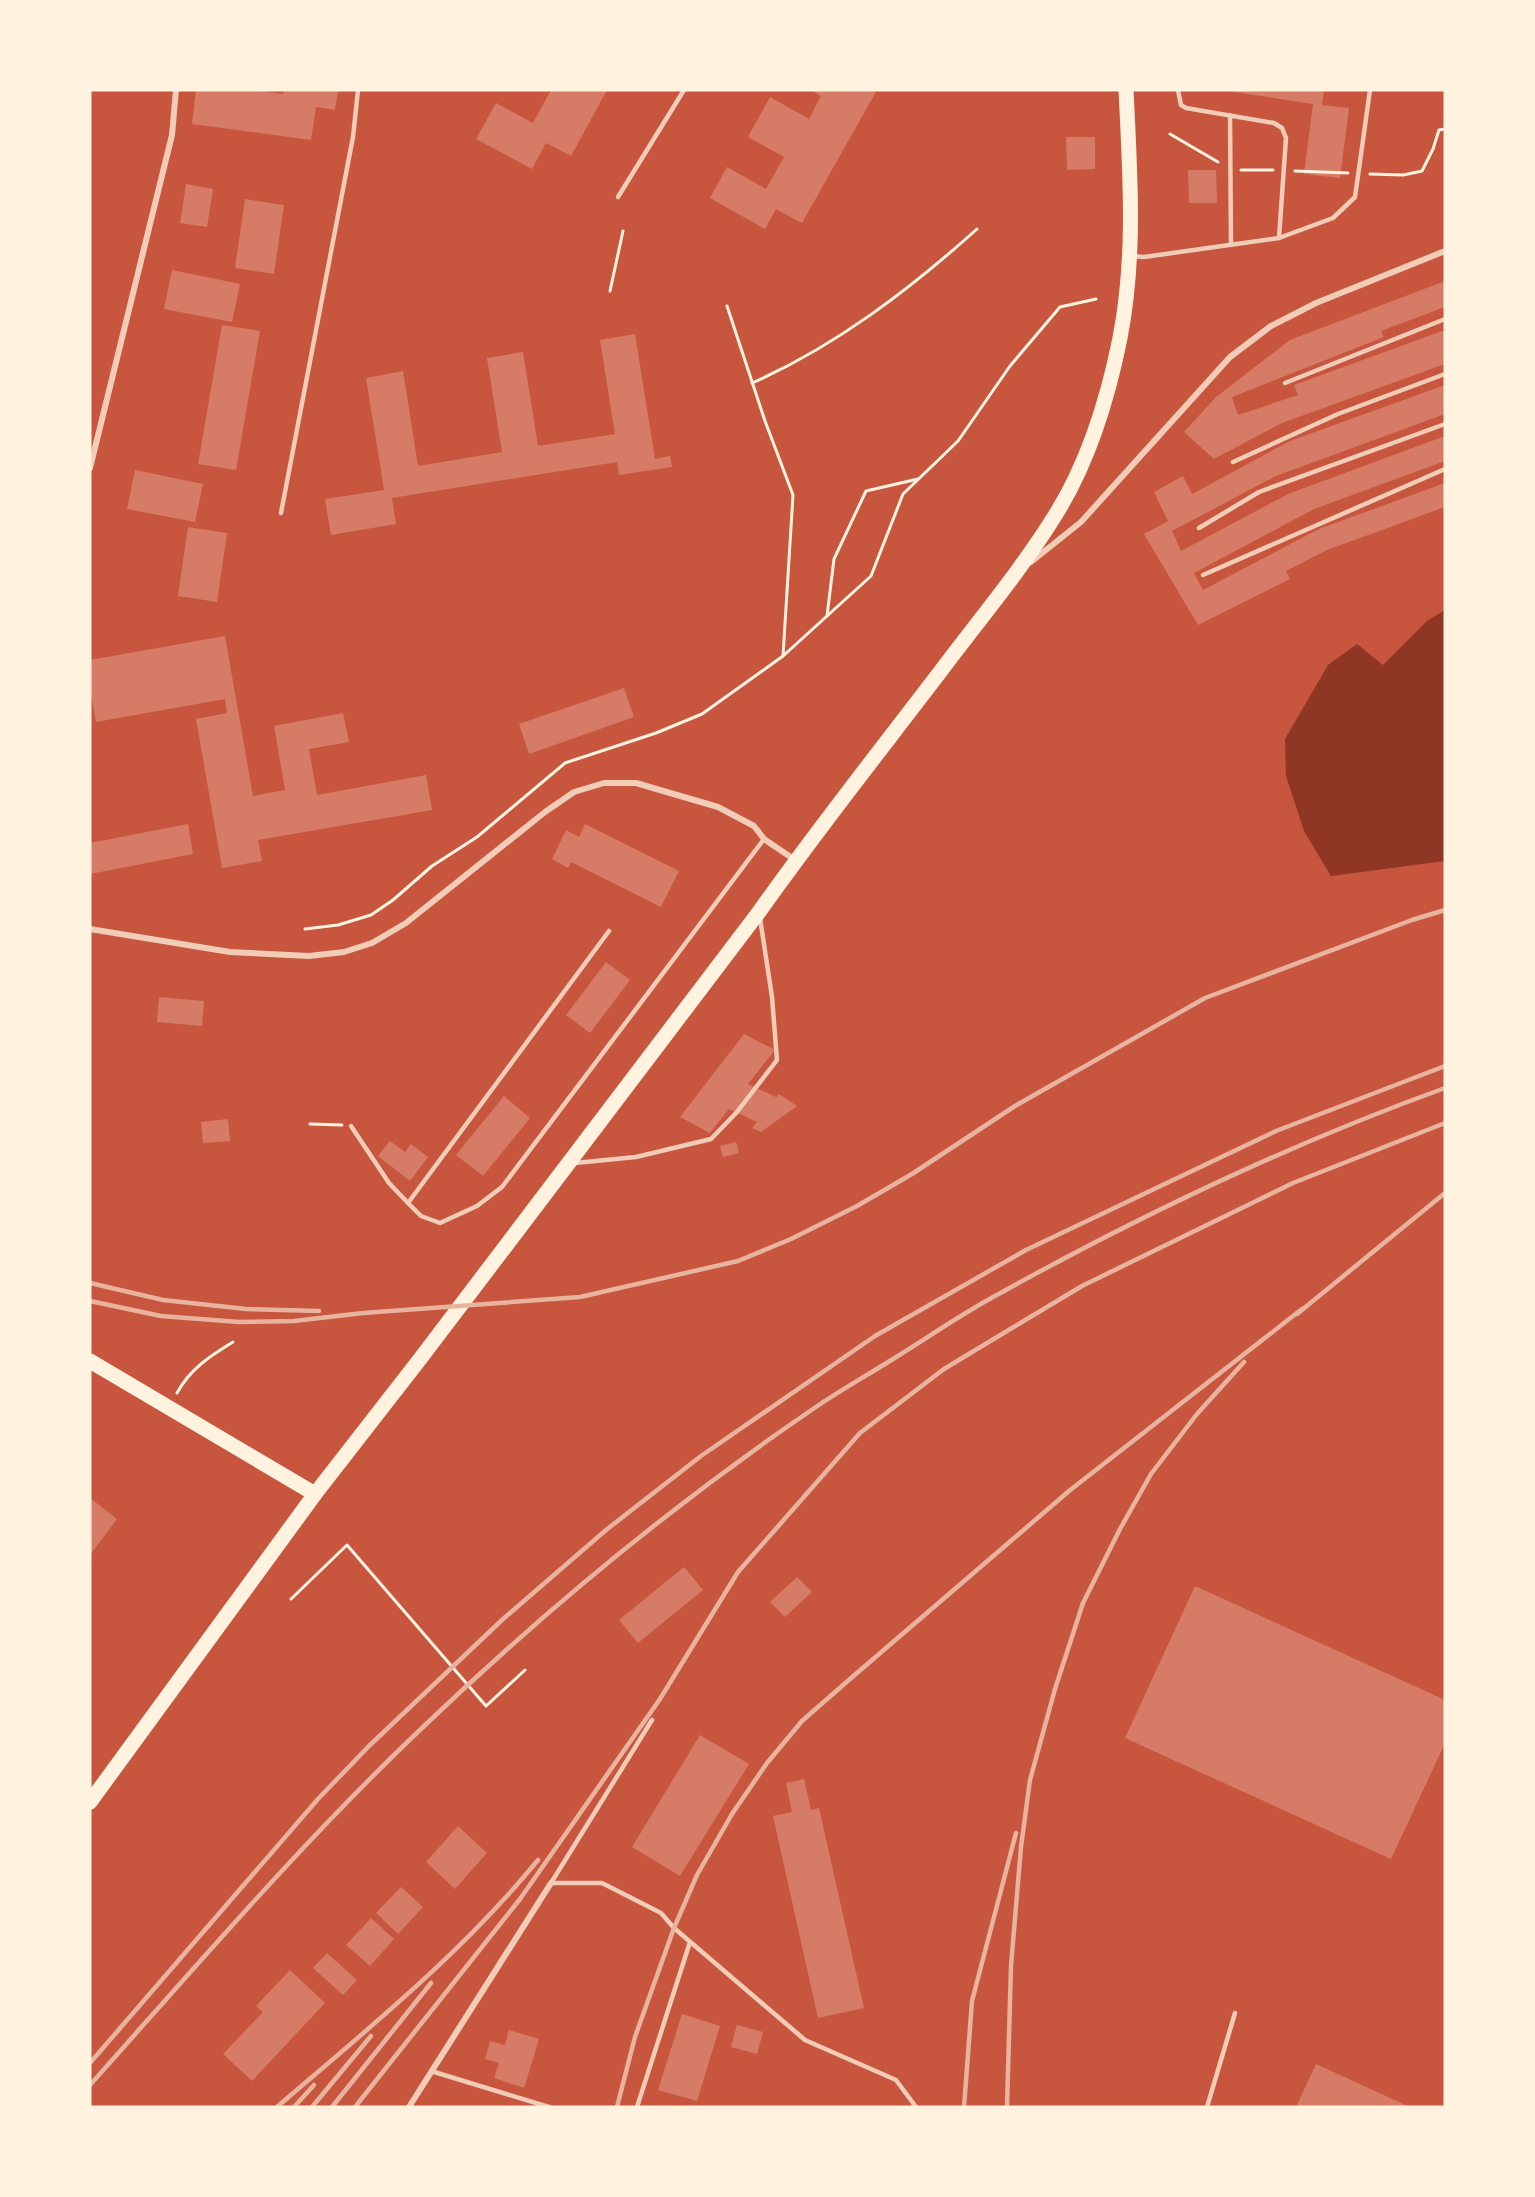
<svg xmlns="http://www.w3.org/2000/svg" width="1535" height="2197" font-family="Roboto,sans-serif">
<rect width="100%" height="100%" fill="#c8553d"/>
<polygon fill="#8f3625" points="1445,610 1445,861 1331,876 1304,831 1286,776 1285,739 1328,665 1357,644 1383,665 1427,621"/>
<g fill="#d67c66">
<polygon points="196,90 252,90 283,94 284,90 338,90 335,110 316,107 311,140 192,124"/>
<polygon points="551,90 607,90 571,156 546,143 532,169 476,139 496,103 533,123"/>
<polygon points="811,90 877,90 802,223 776,209 765,229 710,198 727,167 766,189 784,157 748,137 770,97 809,119 821,96"/>
<polygon points="1222,90 1324,90 1322,105 1349,108 1340,178 1304,174 1313,104"/>
<polygon points="1066,137 1095,137 1095,169 1067,170"/>
<polygon points="1188,170 1216,170 1217,203 1189,203"/>
<polygon points="186,184 213,189 207,227 180,223"/>
<polygon points="245,199 284,205 274,274 235,268"/>
<polygon points="172,270 240,284 232,322 164,309"/>
<polygon points="1445,281 1445,307 1381,331 1384,337 1232,397 1238,415 1298,395 1294,385 1445,330 1445,364 1282,423 1214,459 1184,432 1216,397 1290,340"/>
<polygon points="222,325 260,331 236,470 198,464"/>
<polygon points="635,334 655,459 670,456 672,467 619,475 617,462 392,498 396,524 331,535 325,499 384,490 366,378 403,371 418,466 502,452 487,358 523,352 538,446 615,434 600,340"/>
<polygon points="1445,385 1445,414 1276,476 1172,531 1181,551 1288,494 1445,436 1445,461 1314,509 1194,573 1203,590 1319,529 1445,483 1445,507 1327,550 1286,571 1290,579 1198,625 1144,534 1168,521 1154,492 1183,476 1192,494 1290,441"/>
<polygon points="135,470 203,484 195,522 127,509"/>
<polygon points="188,527 227,533 217,602 178,596"/>
<polygon points="225,636 253,796 285,790 274,726 343,713 349,742 309,749 317,795 426,775 432,810 258,840 262,861 222,868 196,719 227,713 225,699 96,722 90,689 90,660"/>
<polygon points="624,688 634,717 529,754 519,724"/>
<polygon points="188,824 193,854 90,874 90,843"/>
<polygon points="585,824 679,871 661,907 571,862 568,868 552,859 566,830 579,837"/>
<polygon points="606,962 630,980 590,1033 566,1015"/>
<polygon points="159,997 204,1001 202,1026 157,1022"/>
<polygon points="744,1034 775,1050 748,1084 776,1097 779,1094 797,1106 761,1132 752,1128 757,1122 729,1109 710,1133 680,1117"/>
<polygon points="504,1096 530,1118 483,1176 456,1155"/>
<polygon points="228,1119 230,1141 203,1143 201,1122"/>
<polygon points="390,1141 405,1152 411,1144 428,1157 410,1181 378,1156"/>
<polygon points="736,1142 739,1153 723,1157 720,1146"/>
<polygon points="90,1498 117,1519 90,1555"/>
<polygon points="684,1567 703,1590 638,1643 619,1620"/>
<polygon points="797,1577 812,1592 785,1617 770,1602"/>
<polygon points="1195,1586 1445,1700 1445,1743 1391,1859 1125,1738"/>
<polygon points="700,1735 749,1764 680,1876 632,1847"/>
<polygon points="804,1779 811,1810 819,1808 864,2008 818,2018 773,1816 792,1812 786,1783"/>
<polygon points="458,1826 487,1853 455,1889 426,1862"/>
<polygon points="401,1887 423,1907 398,1934 376,1913"/>
<polygon points="371,1918 394,1939 370,1966 346,1945"/>
<polygon points="327,1953 357,1980 343,1995 313,1968"/>
<polygon points="290,1970 325,2003 252,2081 223,2054 263,2012 256,2006"/>
<polygon points="682,2014 720,2026 697,2101 658,2090"/>
<polygon points="737,2025 763,2032 757,2054 731,2047"/>
<polygon points="509,2030 539,2039 524,2088 494,2078 499,2063 485,2059 490,2041 505,2045"/>
<polygon points="1316,2064 1410,2107 1296,2107"/>
</g>
<g fill="none" stroke-linecap="round" stroke-linejoin="round">
<g stroke="#fff3e0" stroke-width="3">
<polyline points="1170,134 1218,162"/>
<polyline points="1241,170 1273,170"/>
<polyline points="1295,171 1348,173"/>
<polyline points="1370,174 1403,175 1422,171 1433,149 1439,130 1445,129"/>
<polyline points="610,291 623,231"/>
<polyline points="727,306 765,421 793,495 783,656"/>
<path d="M 752,383 C 836,346 910,289 977,229"/>
<polyline points="827,616 834,559 866,491 918,479"/>
<polyline points="305,929 338,925 371,915 393,900 432,866 477,837 565,763 656,733 702,714 783,656 871,576 903,494 958,441 1010,366 1060,307 1096,299"/>
<polyline points="310,1124 342,1125"/>
<path d="M 177,1393 C 190,1369 210,1356 233,1342"/>
<polyline points="291,1599 347,1545 486,1706 525,1670"/>
</g>
<g stroke="#f1ccb7" stroke-width="4.5">
<polyline points="1178,90 1181,105 1186,108 1274,123 1282,128 1286,138 1279,238"/>
<polyline points="1230,115 1231,245"/>
<polyline points="618,197 684,90"/>
<polyline points="1131,256 1144,257 1279,238 1333,218 1355,197 1370,90"/>
<polyline points="1285,383 1445,319"/>
<polyline points="1233,462 1338,414 1445,374"/>
<polyline points="281,513 353,137 358,90"/>
<polyline points="1199,528 1259,492 1445,424"/>
<polyline points="1203,575 1445,469"/>
<polyline points="609,931 408,1203 421,1216 440,1223 477,1206 502,1187 764,839"/>
<polyline points="351,1126 389,1183 408,1203"/>
<polyline points="575,1163 636,1157 711,1139 737,1112 777,1060 772,997 760,918"/>
<polyline points="551,1883 602,1883 661,1913 674,1928 805,2040 896,2080 916,2107"/>
<polyline points="551,1883 652,1720"/>
<polyline points="431,2071 549,2107"/>
<polyline points="637,2107 690,1942"/>
<polyline points="1207,2107 1235,2013"/>
</g>
<g stroke="#f1ccb7" stroke-width="6">
<polyline points="90,468 172,135 176,90"/>
<polyline points="1031,562 1081,522 1230,357 1271,326 1316,303 1445,251"/>
<polyline points="90,929 230,952 309,956 344,952 372,943 406,923 545,812 574,792 604,783 636,783 718,807 754,826 764,839 795,860"/>
<polyline points="409,2107 551,1883"/>
</g>
<g stroke="#fff3e0" stroke-width="15">
<polyline points="90,1361 315,1494"/>
<path d="M 90,1802 L 315,1494 L 420,1359 L 759,912 C 817,830 879,752 940,672 C 979,620 1022,569 1056,514 C 1089,461 1108,398 1120,338 C 1136,256 1130,173 1126,90"/>
</g>
<g stroke="#e9b49f" stroke-width="4.5">
<polyline points="90,1283 163,1300 246,1309 319,1311"/>
<polyline points="90,1301 161,1316 239,1322 294,1321 363,1313 580,1297 738,1261 791,1239 857,1206 912,1174 1015,1106 1205,998 1412,920 1445,910"/>
<polyline points="1297,1314 1445,1193"/>
<polyline points="90,2063 318,1799 369,1746 503,1619 606,1530 701,1456 875,1336 1026,1250 1276,1131 1445,1066"/>
<path d="M 90,2085 C 198,1964 304,1840 422,1728 C 542,1613 675,1503 813,1409 C 839,1391 866,1376 893,1359 C 927,1338 960,1315 995,1296 C 1139,1216 1290,1144 1445,1088"/>
<path d="M 277,2107 C 369,2028 460,1955 538,1860"/>
<polyline points="294,2107 314,2085"/>
<polyline points="312,2107 371,2036"/>
<polyline points="332,2107 431,1983"/>
<polyline points="355,2107 520,1899 660,1699 738,1572 860,1433 944,1369 1082,1286 1293,1183 1445,1123"/>
<polyline points="617,2107 635,2037 674,1928 697,1875 732,1814 767,1763 802,1721 850,1679 1069,1491 1302,1309"/>
<polyline points="964,2107 972,2001 1016,1833"/>
<polyline points="1007,2107 1011,1966 1021,1847 1030,1780 1055,1689 1083,1603 1120,1529 1151,1474 1197,1414 1244,1362"/>
</g>
</g>
<rect width="1535" height="2197" fill="none" stroke="#fff3e0" stroke-width="183"/>
</svg>
